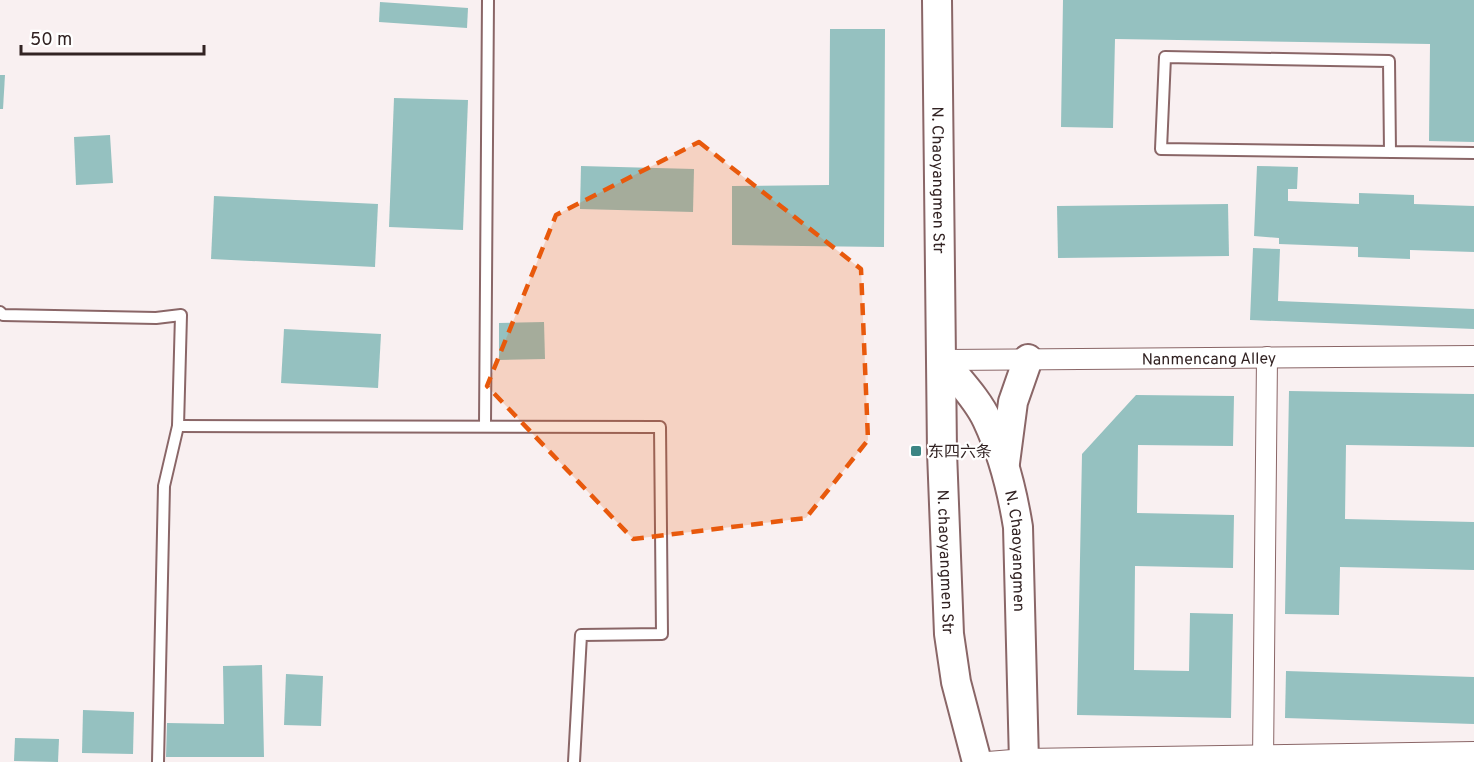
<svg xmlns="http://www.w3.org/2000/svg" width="1474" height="762" font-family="Overpass,'Noto Sans SC',sans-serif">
<rect width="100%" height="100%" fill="#f9f0f1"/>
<g fill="#95c1c0">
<polygon points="1063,0 1474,0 1474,142 1429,141 1430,44 1115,39 1113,128 1061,127"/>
<polygon points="380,2 468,8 467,28 379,22"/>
<polygon points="830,29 885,29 884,247 732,245 732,186 829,185"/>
<polygon points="0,75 5,75 3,109 0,109"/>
<polygon points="394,98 468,100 463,230 389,227"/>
<polygon points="110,135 113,183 76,185 74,137"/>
<polygon points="581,166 694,169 693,212 580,209"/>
<polygon points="1257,166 1298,167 1297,189 1288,189 1288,201 1359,204 1359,193 1414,195 1414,204 1474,206 1474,252 1410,250 1410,259 1358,257 1358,247 1279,244 1279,238 1254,236"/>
<polygon points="214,196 378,204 375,267 211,259"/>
<polygon points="1228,204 1229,256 1058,258 1057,206"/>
<polygon points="1253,248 1280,249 1278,301 1474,309 1474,329 1250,320"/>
<polygon points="544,322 545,359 499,360 499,323"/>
<polygon points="284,329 381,334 378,388 281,383"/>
<polygon points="1289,391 1474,394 1474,447 1346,445 1345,519 1474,522 1474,570 1340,567 1339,615 1285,614"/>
<polygon points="1136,395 1234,396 1233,446 1138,445 1137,513 1234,515 1233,568 1135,566 1134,670 1189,671 1190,613 1233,614 1231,718 1077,715 1082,454"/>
<polygon points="262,665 264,757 166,757 167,723 224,724 223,666"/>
<polygon points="1286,671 1474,677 1474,724 1285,718"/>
<polygon points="286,674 323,676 321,726 284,725"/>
<polygon points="83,710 134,712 133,754 82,753"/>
<polygon points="15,738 59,739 58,762 14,761"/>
</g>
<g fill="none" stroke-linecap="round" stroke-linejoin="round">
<g stroke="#8a6667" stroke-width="14">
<g id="service">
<polyline points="1390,152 1389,61 1165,57 1161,149 1474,153"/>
<polyline points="0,312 3,315 156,318 181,315 178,426 164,486 158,762"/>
<polyline points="485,425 488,0"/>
<polyline points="178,426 660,427 662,634 581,635 574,762"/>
</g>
</g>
<g stroke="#8a6667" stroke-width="22">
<g id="minor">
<path id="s1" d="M 943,360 L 1474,356"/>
<polyline points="988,762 1024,759 1474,752"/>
<polyline points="1263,762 1267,357"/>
</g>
</g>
<g stroke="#8a6667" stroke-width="32">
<g id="secondary">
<path id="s2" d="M 937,0 L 942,452 L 949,634 L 956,682 L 977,762"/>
<path id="s3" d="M 943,360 C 957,379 977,398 987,420 C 1003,454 1012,490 1018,527 L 1024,762"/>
<polyline points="1005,463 1013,402 1028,359"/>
</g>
</g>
<use href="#service" stroke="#fff" stroke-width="10"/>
<use href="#minor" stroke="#fff" stroke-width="20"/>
<use href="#secondary" stroke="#fff" stroke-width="28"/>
</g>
<path fill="#e8590c" fill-opacity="0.2" stroke="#e8590c" stroke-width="4.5" stroke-dasharray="12 8" stroke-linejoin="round" d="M 699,142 L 861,269 L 868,440 L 806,518 L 633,539 L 487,386 L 556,215 Z"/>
<rect fill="#3c8584" stroke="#fff" stroke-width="2" x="910" y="445" width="12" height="12" rx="3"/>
<g text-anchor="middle" stroke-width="4.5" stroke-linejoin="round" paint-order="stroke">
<g font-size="16" fill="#322323" stroke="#fff">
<text dy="6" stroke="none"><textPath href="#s2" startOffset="180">N. Chaoyangmen Str</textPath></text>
<text dy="6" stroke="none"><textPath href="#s1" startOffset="266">Nanmencang Alley</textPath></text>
<text dy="6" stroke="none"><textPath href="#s3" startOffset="210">N. Chaoyangmen</textPath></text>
<text dy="6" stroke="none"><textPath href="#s2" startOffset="562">N. chaoyangmen Str</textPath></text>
</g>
<g font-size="16" fill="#322323" stroke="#fff" text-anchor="start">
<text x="928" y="457">东四六条</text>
</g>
</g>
<path d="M21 45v9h183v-9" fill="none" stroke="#322323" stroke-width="3"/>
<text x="30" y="45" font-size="18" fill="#322323" stroke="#ffffff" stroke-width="4.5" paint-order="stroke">50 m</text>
</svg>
